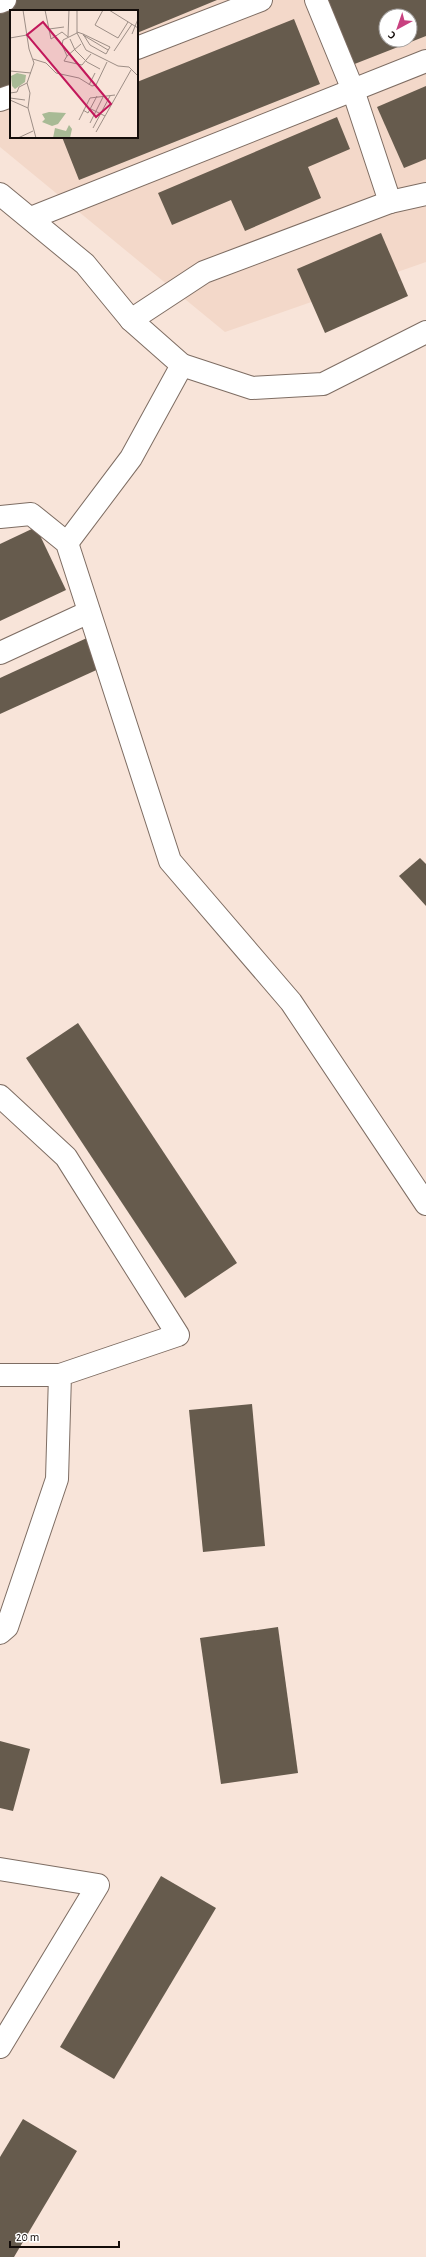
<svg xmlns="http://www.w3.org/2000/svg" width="426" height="2257" font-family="'Alegreya Sans',sans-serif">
<rect width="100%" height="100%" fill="#f8e4d9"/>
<path fill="#f3d8c9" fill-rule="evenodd" d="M 0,0 L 426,0 L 426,262 L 225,332 L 0,147 ZM 11,11 L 137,11 L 137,137 L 11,137 ZM 386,16 L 410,16 L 410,40 L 386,40 Z"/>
<g fill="#665b4d" fill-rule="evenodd">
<polygon points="8,0 217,0 137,33 137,11 11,11 11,85 0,89 0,3"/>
<path d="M 329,0 L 426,0 L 426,36 L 352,65 L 326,1 ZM 386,16 L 410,16 L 410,40 L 386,40 Z"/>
<polygon points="294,19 320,84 79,180 62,137 137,137 137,82"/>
<polygon points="426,86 426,159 404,168 377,107"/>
<polygon points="337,117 350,149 308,167 321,198 245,231 231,200 172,225 158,193"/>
<polygon points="381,233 408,296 325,333 297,269"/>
<polygon points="36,527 66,590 0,621 0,544"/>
<polygon points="89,637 103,667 0,714 0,678"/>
<polygon points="420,858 426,864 426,906 399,876"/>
<polygon points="78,1023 237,1263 185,1298 26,1058"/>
<polygon points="252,1404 265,1546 203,1552 189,1410"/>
<polygon points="278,1627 298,1773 221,1784 200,1638"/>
<polygon points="0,1741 30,1749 13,1811 0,1808"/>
<polygon points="161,1876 216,1908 114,2079 60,2047"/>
<polygon points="23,2119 77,2151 14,2257 0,2257 0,2157"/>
</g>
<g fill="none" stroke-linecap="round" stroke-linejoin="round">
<g stroke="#7e6d63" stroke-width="24">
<g id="minor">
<polyline points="316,0 353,90 390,202"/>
<polyline points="0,2 5,0"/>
<polyline points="137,48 261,0"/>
<polyline points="0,100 11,96"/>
<polyline points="0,194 85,264 131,320 182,365 252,388 323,384 426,332"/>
<polyline points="31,218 426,61"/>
<polyline points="131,320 204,272 390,202 426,194"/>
<polyline points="0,517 31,514 67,543 170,861 291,1002 426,1204"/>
<polyline points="67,543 131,458 182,365"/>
<polyline points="0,653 89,612"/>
<polyline points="0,1096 66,1157 178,1335 60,1375 57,1479 7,1627 0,1633"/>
<polyline points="0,1375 60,1375"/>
<polyline points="0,1869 98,1885 0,2047"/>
</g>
</g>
<use href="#minor" stroke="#fff" stroke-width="22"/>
</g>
<g transform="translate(10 10)">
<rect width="128" height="128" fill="#f8e4d9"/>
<path d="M 7,63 L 16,65 L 15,72 L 5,79 L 2,76 L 1,66 ZM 39,102 L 56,103 L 48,114 L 42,116 L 32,112 L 35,109 L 32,104 ZM 59,115 L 62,119 L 60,128 L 43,128 L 45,118 L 56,121 Z" fill="#a8ba95"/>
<path fill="none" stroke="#9d8e86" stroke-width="1" d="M 35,0 L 41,29 L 52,22 L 58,27M 67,0 L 67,23 L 76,40 L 108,56 L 119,57 L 127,65M 93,0 L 85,15 L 108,28 L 118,12M 99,0 L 128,18M 39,19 L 54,17M 67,22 L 73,24 L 80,35 L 96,44 L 100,37 L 73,24M 67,23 L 53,30 L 52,35 L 57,46 L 54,51 L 72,55 L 81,44M 122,24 L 128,9M 73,25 L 98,40M 58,27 L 59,0M 0,28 L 17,25M 60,29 L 65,40 L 77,52 L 90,59M 104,41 L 122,14M 57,46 L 71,34M 23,49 L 36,53 L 46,63 L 69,68 L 82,76 L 86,75 L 97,52M 0,61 L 21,63M 17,73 L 20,83 L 18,98 L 26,128M 79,75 L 85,63M 0,83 L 7,82 L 9,77 L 17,73 L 24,53 L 19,39 L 13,0M 0,88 L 15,90M 0,90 L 18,98M 81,99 L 95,106M 73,100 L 78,103 L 87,86M 69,110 L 80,88 L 105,85M 80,113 L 93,87M 83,118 L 100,86M 86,122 L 121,60M 8,128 L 23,121"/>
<path fill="#c2185b" fill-opacity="0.15" stroke="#c2185b" stroke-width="2" d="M 33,12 L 101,94 L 86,107 L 17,25 Z"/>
<rect width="128" height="128" fill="none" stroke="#140d0a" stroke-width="2"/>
</g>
<g transform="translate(398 28) rotate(220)"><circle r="19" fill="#ffffff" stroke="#a19e9d"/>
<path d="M0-3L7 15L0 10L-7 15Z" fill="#c84180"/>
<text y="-6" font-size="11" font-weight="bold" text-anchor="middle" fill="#140d0a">С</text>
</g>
<path d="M10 2241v6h109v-6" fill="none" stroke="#140d0a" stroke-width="2"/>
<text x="16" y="2241" font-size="12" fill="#140d0a" stroke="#ffffff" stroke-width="3" paint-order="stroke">20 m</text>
</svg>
